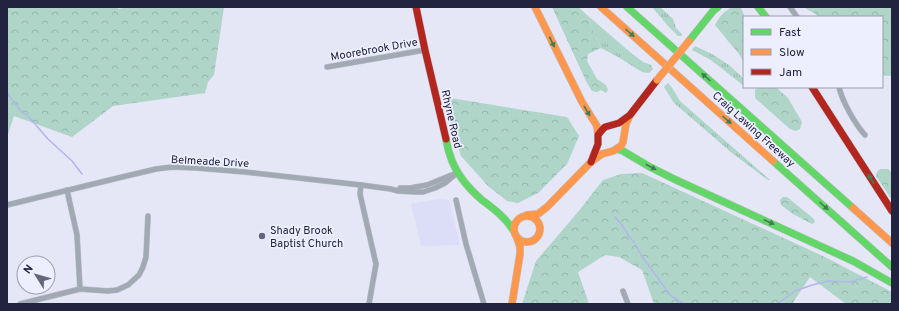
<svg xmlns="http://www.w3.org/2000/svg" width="899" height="311" font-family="Overpass,sans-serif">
<defs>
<pattern id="grass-tufts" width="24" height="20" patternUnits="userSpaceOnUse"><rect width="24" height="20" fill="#aed5c8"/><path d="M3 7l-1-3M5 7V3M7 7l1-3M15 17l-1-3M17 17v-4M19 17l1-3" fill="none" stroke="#95b7ad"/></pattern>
<pattern id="forest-crowns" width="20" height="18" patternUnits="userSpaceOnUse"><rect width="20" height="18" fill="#aed5c8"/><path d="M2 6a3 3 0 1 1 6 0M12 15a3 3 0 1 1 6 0" fill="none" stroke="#95b7ad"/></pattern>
</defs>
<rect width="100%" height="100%" fill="#e5e6f6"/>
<polygon fill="#dcdef8" points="438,199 449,200 460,245 421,246 411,204"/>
<g fill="url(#grass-tufts)">
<polygon points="652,7 660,7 673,19 676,28 682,34 682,36 678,36 668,26"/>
<polygon points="587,15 630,52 643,62 651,65 653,69 649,73 642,72 618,57 601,48"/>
<polygon points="695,46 712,54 729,65 744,79 744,86 711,60 692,50"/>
<path d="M 668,83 C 673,88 676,95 680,101 L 770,180 L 768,180 L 732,153 L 674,103 L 664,87 Z"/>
</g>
<g fill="url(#forest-crowns)">
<polygon points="7,7 118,7 118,9 129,7 224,7 214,75 208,82 205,93 113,106 72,137 14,116 7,137"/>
<polygon points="552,7 578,7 587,15 601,48 588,54 587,61 597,79 606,85 608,90 606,93 601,90 597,92 592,91 586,81"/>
<path d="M 733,7 L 741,8 L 745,17 L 744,17 L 744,62 L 739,54 L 715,25 C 719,17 724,11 733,7 Z"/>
<polygon points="803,7 892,7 892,76 882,75 882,17 819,17 814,13"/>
<polygon points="758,87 777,87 778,89 788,98 802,122 800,129 796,131 790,129 755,98 755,90"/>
<polygon points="444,97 567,117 579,136 567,164 538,193 518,203 507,201 488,186 461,156 449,117"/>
<polygon points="880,169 888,169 892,173 892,200 876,176 877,172"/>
<polygon points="642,173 825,257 892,292 892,304 846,304 810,277 792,304 654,304 642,270 619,257 605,255 578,272 589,304 522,304 536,261 578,212 603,180 621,174"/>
<polygon points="783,197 787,197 814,219 815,222 812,224 793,214 781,205 780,200"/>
</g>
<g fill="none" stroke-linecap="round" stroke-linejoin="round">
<g stroke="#b2b6ec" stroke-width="1.5">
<polyline points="7,93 20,110 28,116 48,139 72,161 82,174"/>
<polyline points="615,217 622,225 630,238 634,242 641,255 670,295 684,304"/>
<polyline points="777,304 795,291 812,285 829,281 850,282 867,277"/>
</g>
<g stroke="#c0c1d0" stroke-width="6">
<g id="street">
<polyline points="790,7 797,17"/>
<polyline points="327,67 425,50"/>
<path d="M 839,87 C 842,101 855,124 865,135"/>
<polyline points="361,185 360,194 376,264 369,304"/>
<polyline points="400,188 410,188 427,185 454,174"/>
<polyline points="67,190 77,235 80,289"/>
<polyline points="456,200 466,244 484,304"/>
<polyline points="7,205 118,178 156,169 172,167 197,168 245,172 361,185 391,189 398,191 416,192 423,192 435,188 445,183 458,172"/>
<polyline points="623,291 628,304"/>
<polyline points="20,304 80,289 108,291 117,290 128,285 139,275 143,267 146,257 148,216"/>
</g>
</g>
<g stroke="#c0c1d0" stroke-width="8">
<g id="fast">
<polyline points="627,7 853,208"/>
<polyline points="758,7 766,17"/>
<polyline points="689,41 713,11 718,7"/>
<path d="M 446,139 C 447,144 448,150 450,155 C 455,172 468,188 482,200 C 494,209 505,217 513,230"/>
<polyline points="617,149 623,151 650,167 674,179 853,261 892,283"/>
<polyline points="773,161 892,267"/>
</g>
</g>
<g stroke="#c0c1d0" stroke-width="8">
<g id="slow">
<polyline points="535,7 582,102 597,126 598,135"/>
<polyline points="601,7 773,161"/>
<polyline points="853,208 892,243"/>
<polyline points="527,215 538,214 547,207 591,162 602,154 613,151 621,146 623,142 626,124 630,115"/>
<circle cx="527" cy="229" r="13"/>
<polyline points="512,304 520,254 520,247 517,238"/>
</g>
</g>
<g stroke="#c0c1d0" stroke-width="8">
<g id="jam">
<polyline points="416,7 425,50 446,139"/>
<polyline points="812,87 892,211"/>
<polyline points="591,162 598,144 598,135 602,130 605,127 619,123 630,115 657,80"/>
</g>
</g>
<use href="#street" stroke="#a1aab2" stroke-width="5"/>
<use href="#fast" stroke="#63d668" stroke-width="7"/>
<use href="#slow" stroke="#ff974d" stroke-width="7"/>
<use href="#jam" stroke="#b3261e" stroke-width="7"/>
<g stroke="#c0c1d0" stroke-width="8" stroke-linecap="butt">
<polyline id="slow-bridge" points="657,80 689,41"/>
</g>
<use href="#slow-bridge" stroke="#ff974d" stroke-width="7"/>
</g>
<defs><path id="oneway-solid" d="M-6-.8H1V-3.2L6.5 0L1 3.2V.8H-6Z"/></defs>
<g fill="#427c54">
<use href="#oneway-solid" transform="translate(630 33) rotate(42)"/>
<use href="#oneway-solid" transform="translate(552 42) rotate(64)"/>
<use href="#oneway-solid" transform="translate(706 77) rotate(-138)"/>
<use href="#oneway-solid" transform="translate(587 111) rotate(59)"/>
<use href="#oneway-solid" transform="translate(727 120) rotate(42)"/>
<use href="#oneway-solid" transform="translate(651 167) rotate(28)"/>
<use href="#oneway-solid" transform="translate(871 179) rotate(-123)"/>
<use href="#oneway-solid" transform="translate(824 206) rotate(42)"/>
<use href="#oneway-solid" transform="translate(769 222) rotate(25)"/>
</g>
<circle fill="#66677f" stroke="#edeffe" stroke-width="1.5" cx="262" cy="236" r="4"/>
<g text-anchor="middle" stroke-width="3.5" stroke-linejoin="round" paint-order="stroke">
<g font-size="11" fill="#22233f" stroke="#edeffe">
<text transform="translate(374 49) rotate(-10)" y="4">Moorebrook Drive</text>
<text transform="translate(452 119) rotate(77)" y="4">Rhyne Road</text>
<text transform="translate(754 129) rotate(42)" y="4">Craig Lawing Freeway</text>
<text transform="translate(210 161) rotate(3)" y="4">Belmeade Drive</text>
</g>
<g font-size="11" fill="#22233f" stroke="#edeffe" text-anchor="start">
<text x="270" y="234">Shady Brook<tspan x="270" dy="13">Baptist Church</tspan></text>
</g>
</g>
<rect width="899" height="311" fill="none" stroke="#22233f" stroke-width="16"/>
<rect x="743" y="16" width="140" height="72" fill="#edeffe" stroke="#9c9db2"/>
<rect x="751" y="29" width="20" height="6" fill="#63d668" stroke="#9c9db2"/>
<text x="779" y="36" font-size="12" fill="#22233f">Fast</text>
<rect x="751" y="49" width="20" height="6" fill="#ff974d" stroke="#9c9db2"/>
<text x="779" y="56" font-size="12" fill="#22233f">Slow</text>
<rect x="751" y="69" width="20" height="6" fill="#b3261e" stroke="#9c9db2"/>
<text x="779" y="76" font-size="12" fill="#22233f">Jam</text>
<g transform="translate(36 275) rotate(307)"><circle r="19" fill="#edeffe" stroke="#9c9db2"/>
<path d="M0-3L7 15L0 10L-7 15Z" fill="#66677f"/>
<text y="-6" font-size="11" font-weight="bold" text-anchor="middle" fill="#22233f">N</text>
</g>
</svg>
